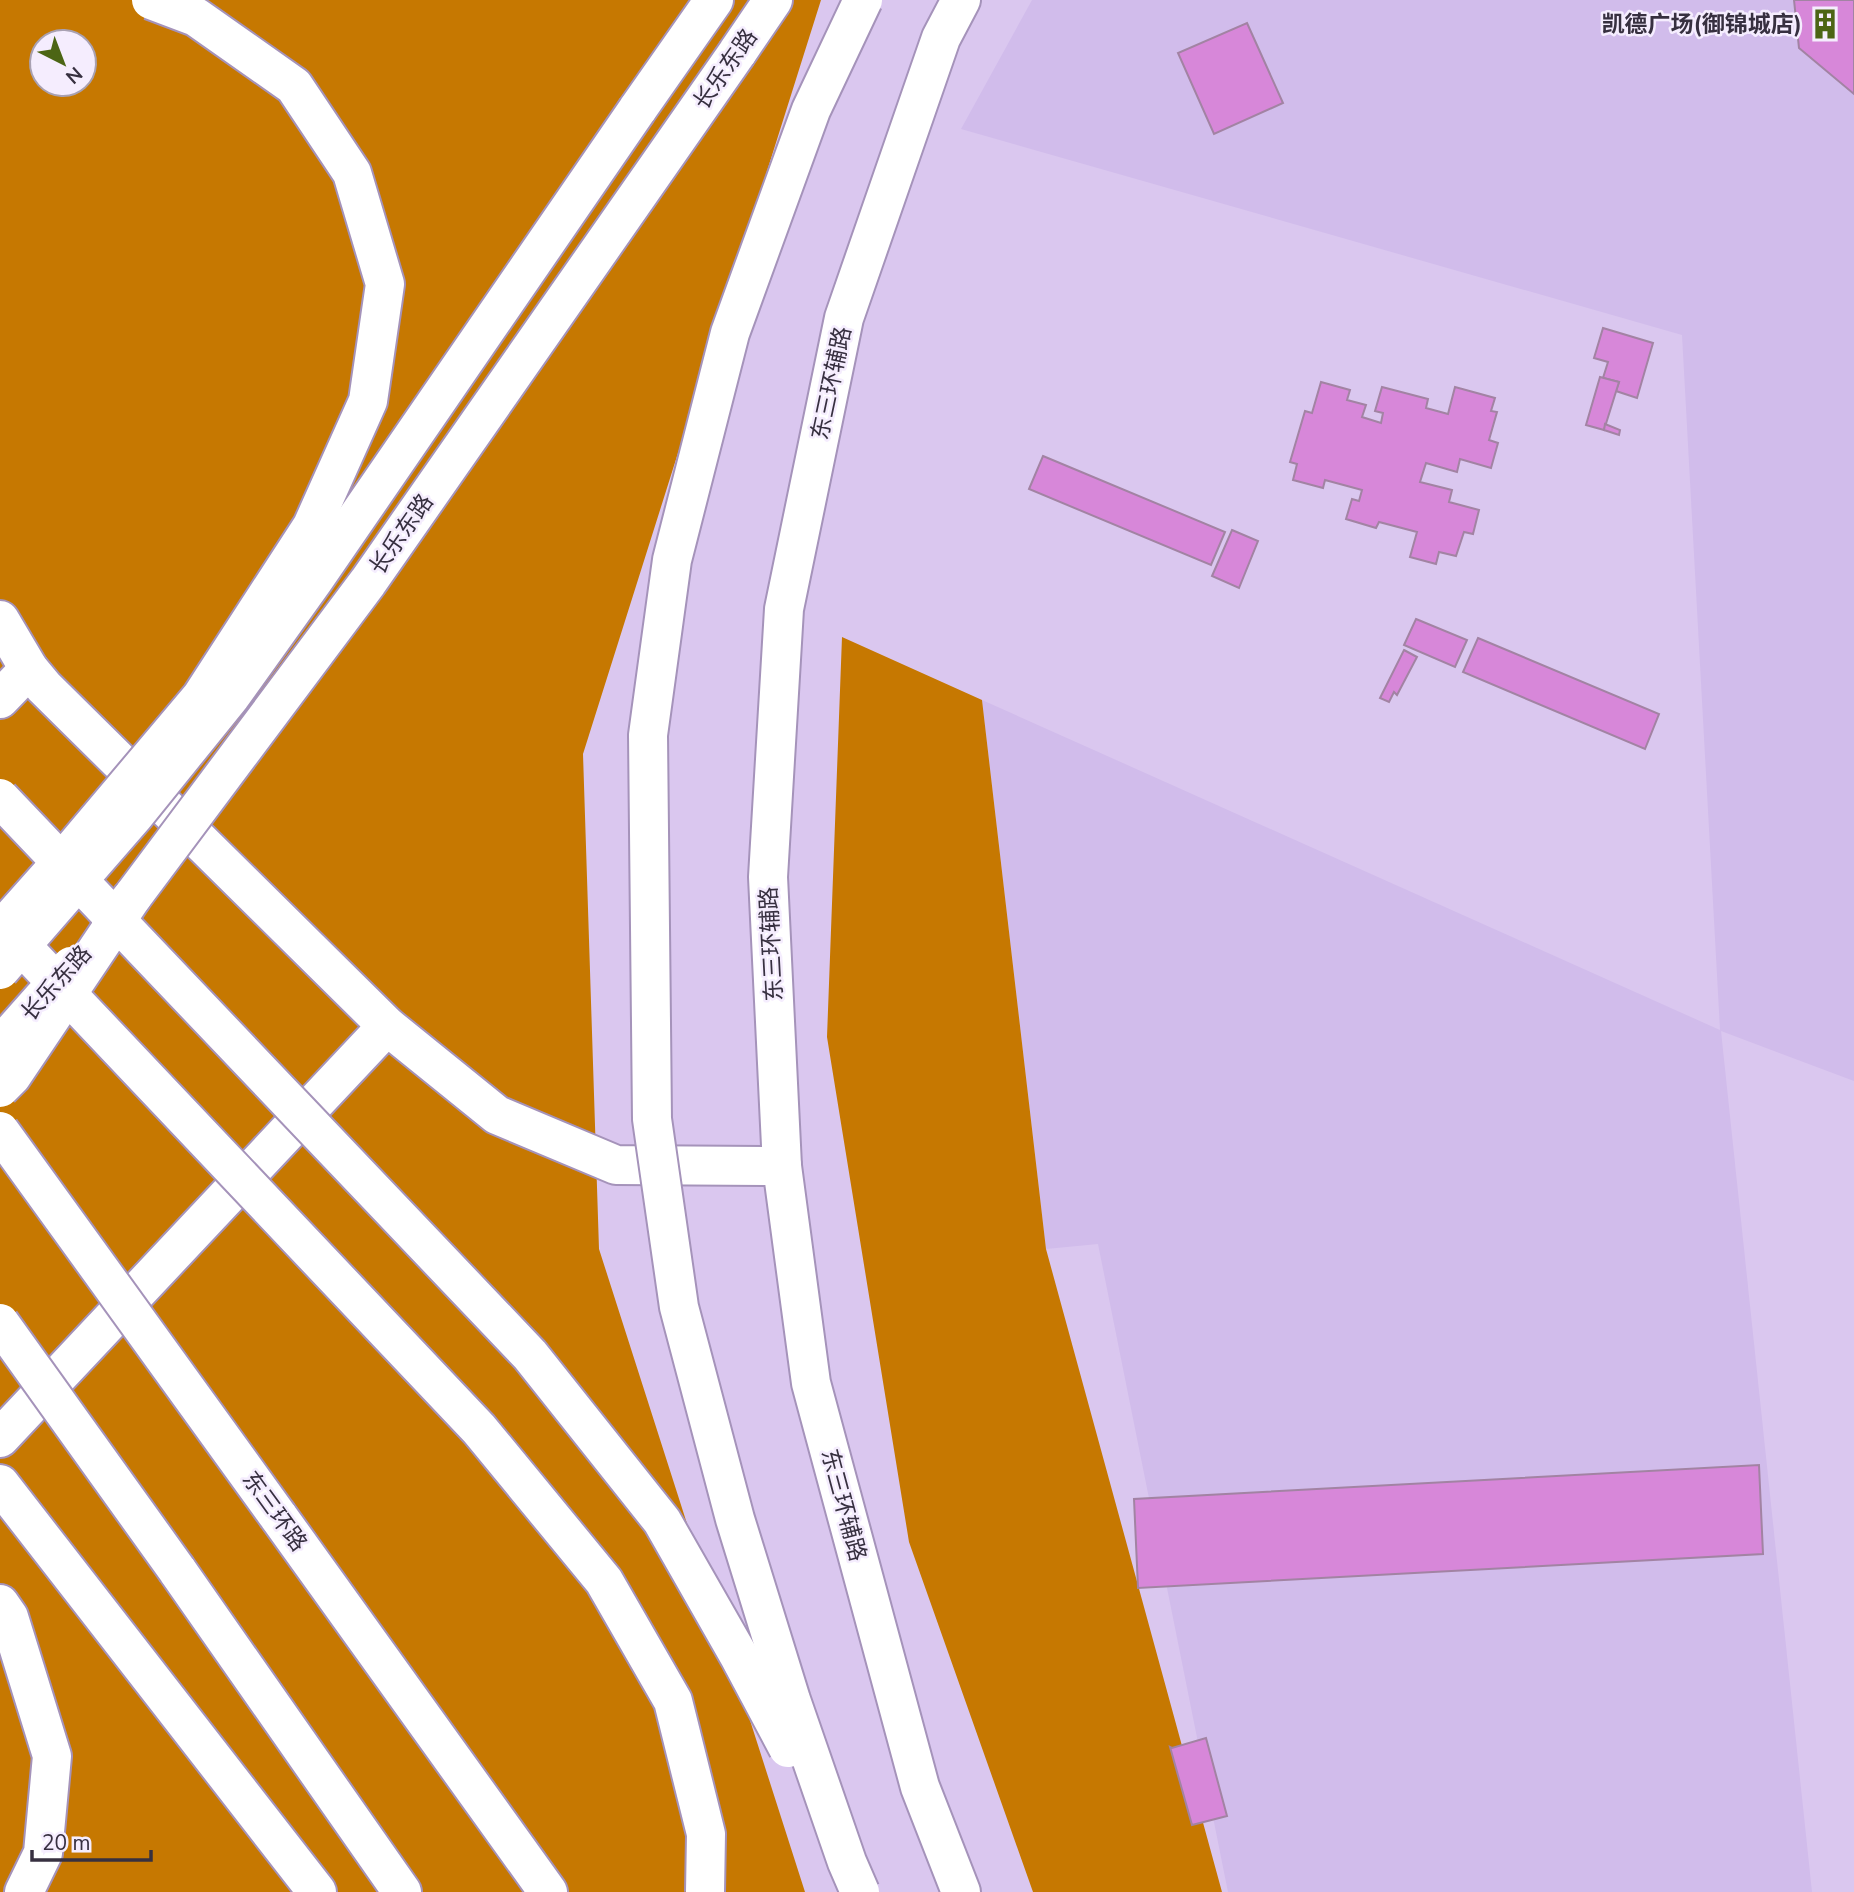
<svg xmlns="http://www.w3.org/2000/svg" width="1854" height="1892" font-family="'Nunito Sans','Noto Sans SC',sans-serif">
<rect width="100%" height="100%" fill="#dac7ef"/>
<polygon fill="#d1bceb" points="1032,0 1854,0 1854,1081 1721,1031 1812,1892 1228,1892 1098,1244 1046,1249 982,700 1720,1030 1682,335 961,129"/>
<g fill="#c67801" fill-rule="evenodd">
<path d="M 0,0 L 821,0 L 583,754 L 599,1249 L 805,1892 L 0,1892 ZM 42,42 L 84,42 L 84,84 L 42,84 Z"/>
<polygon points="842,637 982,700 1046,1249 1222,1892 1033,1892 909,1542 827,1037"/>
</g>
<g fill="#d787d9" stroke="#a283a3" stroke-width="2">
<polygon points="1794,0 1854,0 1854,94 1799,48"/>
<polygon points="1247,23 1283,103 1214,134 1178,53"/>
<polygon points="1603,328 1653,343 1637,398 1616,391 1619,382 1603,378 1608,362 1594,358"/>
<polygon points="1600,377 1619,382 1604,430 1586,425"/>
<polygon points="1321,382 1350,390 1347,400 1366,405 1362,417 1381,423 1383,413 1375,411 1382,387 1428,399 1426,408 1448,414 1455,387 1495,398 1491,411 1497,412 1489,440 1498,443 1491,468 1460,459 1457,472 1426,463 1420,482 1452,490 1449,502 1479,510 1473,534 1464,532 1456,556 1439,552 1436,564 1410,557 1417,532 1379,522 1376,528 1346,519 1352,499 1359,501 1362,490 1325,480 1323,488 1293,480 1297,464 1290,462 1305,411 1312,413"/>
<polygon points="1605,424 1620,430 1619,435 1604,430"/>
<polygon points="1043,456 1225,532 1211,565 1029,489"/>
<polygon points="1232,530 1258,541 1239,588 1212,576"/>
<polygon points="1416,619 1467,640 1455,667 1404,645"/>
<polygon points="1478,638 1659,714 1645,749 1463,672"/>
<polygon points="1404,650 1417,657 1397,695 1394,692 1389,702 1380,698"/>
<polygon points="1759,1465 1763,1554 1138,1588 1134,1499"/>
<polygon points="1206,1738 1227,1816 1192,1825 1170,1747 1172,1748"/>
</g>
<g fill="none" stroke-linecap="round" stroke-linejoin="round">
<g stroke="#a593ba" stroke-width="42">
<g id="secondary">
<polyline points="961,0 941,38 844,318 784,609 768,877 782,1166 811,1383 920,1787 961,1892"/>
<polyline points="0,620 29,669 44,687 387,1026 497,1115 616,1165 782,1166"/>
<polyline points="0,699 29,669"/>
<polyline points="0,1438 387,1026"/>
</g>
</g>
<g stroke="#a593ba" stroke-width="42">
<g id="primary">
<polyline points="737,53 773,0"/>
<polyline points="637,110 714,0"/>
</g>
</g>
<g stroke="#a593ba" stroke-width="42">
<g id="highway">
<polyline points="0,1484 317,1892"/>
<polyline points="278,1516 548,1892"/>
<polyline points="177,1570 402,1892"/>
<polyline points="0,1604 9,1617 52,1756 43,1853 24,1892"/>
</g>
</g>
<use href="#secondary" stroke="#fff" stroke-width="38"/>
<use href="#primary" stroke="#fff" stroke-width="38"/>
<use href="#highway" stroke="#fff" stroke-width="38"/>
<g stroke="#a593ba" stroke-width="42" stroke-linecap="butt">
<g id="primary-bridge">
<polyline points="111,922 133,896 368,582 737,53"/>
<polyline points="0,970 134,816 231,696 314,580 637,110"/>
<polyline points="0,1046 71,966"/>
</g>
</g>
<g stroke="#a593ba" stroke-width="42" stroke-linecap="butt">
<g id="highway-bridge">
<polyline points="0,798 530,1355 662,1521 739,1656 788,1748"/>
<polyline points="0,923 479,1429 604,1581 673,1701 706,1834 705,1892"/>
<polyline points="0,931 72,850 201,697 312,526 368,401 385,284 352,173 294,86 196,17 151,0"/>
<polyline points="0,1088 12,1076 133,896"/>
<polyline points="0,1131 278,1516"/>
<polyline points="0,1323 177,1570"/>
<polyline points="860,1892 847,1862 791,1700 735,1519 679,1307 652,1119 648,735 672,560 730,333 811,110 863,0"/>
</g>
</g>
<use href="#primary-bridge" stroke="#fff" stroke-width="38"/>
<use href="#highway-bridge" stroke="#fff" stroke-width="38"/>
</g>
<defs>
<g id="building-bare" transform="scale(2.415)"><path d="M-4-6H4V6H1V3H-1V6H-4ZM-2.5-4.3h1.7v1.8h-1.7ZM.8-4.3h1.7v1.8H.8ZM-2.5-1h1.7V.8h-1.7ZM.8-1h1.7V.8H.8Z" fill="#4c6515" stroke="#f5edfe" stroke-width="2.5" paint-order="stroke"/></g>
</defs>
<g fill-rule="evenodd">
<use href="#building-bare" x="1825" y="24"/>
</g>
<g text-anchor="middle" stroke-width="5" stroke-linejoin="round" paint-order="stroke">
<g font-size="23" font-weight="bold" fill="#373040" stroke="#f5edfe" text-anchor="end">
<text x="1802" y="32">凯德广场(御锦城店)</text>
</g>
<g font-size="23" fill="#373040" stroke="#f5edfe">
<text transform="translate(725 69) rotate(-55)" y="8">长乐东路</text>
<text transform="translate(831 383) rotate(-78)" y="8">东三环辅路</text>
<text transform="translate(401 534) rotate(-55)" y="8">长乐东路</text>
<text transform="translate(771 944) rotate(-93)" y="8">东三环辅路</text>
<text transform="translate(56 983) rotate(-48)" y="8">长乐东路</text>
<text transform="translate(844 1505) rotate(75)" y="8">东三环辅路</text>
<text transform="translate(275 1511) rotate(54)" y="8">东三环路</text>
</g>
</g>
<g transform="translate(63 63) rotate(138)"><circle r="33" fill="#f5edfe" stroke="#a9a1b2" stroke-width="2"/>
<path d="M0-5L12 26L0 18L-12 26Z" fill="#4c6515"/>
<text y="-10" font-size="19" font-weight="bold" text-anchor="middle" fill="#373040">N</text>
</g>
<path d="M32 1850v10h119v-10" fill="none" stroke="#373040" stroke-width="3.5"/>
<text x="42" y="1850" font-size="21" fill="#373040" stroke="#f5edfe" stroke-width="5" paint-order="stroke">20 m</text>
</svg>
